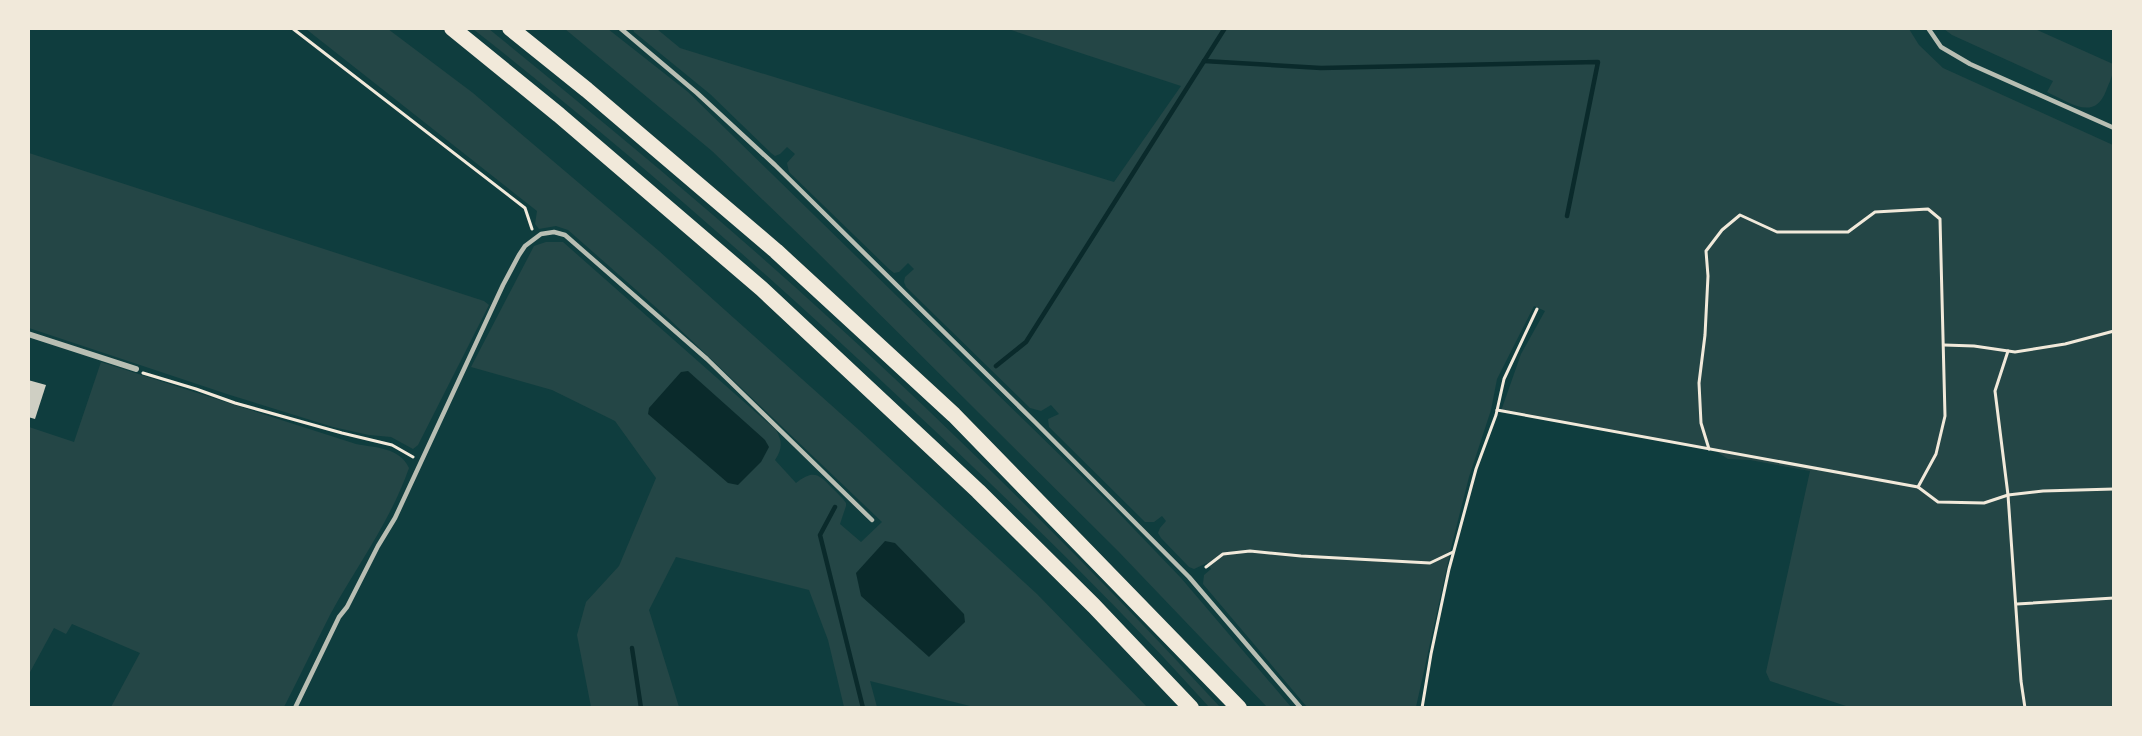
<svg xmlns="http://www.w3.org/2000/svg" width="2142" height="736" font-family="Commissioner,sans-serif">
<rect width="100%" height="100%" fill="#0f3d3e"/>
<g fill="#244646">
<path d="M 306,29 L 388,29 L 473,93 L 659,251 L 859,430 L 1037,594 L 1147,707 L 974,707 L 870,681 L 877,707 L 844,707 L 828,640 L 809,590 L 676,557 L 649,610 L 679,707 L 591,707 L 577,635 L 586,602 L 619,566 L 656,478 L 615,421 L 552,390 L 471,367 L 534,246 L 546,242 L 563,242 L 776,430 C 783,442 782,449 775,460 L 796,483 C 813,470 818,473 832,488 C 837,493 842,497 846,503 L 846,506 L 840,524 L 861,542 L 882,522 L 668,318 L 568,230 L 556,226 L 539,229 L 535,224 L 537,211 Z"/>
<path d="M 473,29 L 489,29 C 564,90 639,151 713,215 C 891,368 1060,534 1220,707 L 1209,707 C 1113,600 1009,500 903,401 C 765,271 622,146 473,29 Z"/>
<polygon points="565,29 608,29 688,92 1108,502 1181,578 1291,707 1267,707 1118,551 815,250 712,151"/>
<polygon points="633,29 657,29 680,48 1114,182 1181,86 1008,29 1909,29 1919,45 1943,68 2113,145 2113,707 1849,707 1770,681 1766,672 1810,471 1750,460 1728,459 1714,450 1501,411 1521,354 1545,311 1534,306 1497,379 1491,410 1469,477 1452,544 1416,707 1307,707 1203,584 1204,575 1211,569 1207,563 1194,569 1189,567 1161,538 1158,533 1160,528 1166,521 1162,516 1154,522 1145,522 1049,427 1048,419 1059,414 1051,405 1041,411 1030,408 906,287 904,282 905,277 914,269 908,263 899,272 894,273 889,269 789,172 787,163 795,154 787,147 780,154 775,156 771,153 710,94 634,32"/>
<path d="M 1944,29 L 2035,29 L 2113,64 C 2114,74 2110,81 2106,91 C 2094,122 2069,102 2047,92 L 2053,81 L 1952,35 Z"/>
<polygon points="29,153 484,301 489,305 418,445 413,449 391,437 369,435 333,427 230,395 29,328"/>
<path d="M 101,362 L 356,444 C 376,448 399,447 409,468 C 391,520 358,564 331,613 C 315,644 300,676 284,707 L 111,707 L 140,653 L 72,624 L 66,634 L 54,628 L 29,674 L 29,427 L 74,442 Z"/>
</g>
<g fill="#0a2a2b">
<polygon points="688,371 765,440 769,447 761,462 738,485 728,483 648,414 649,408 681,372"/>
<polygon points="885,541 895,543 964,614 965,622 929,657 861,596 856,573"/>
</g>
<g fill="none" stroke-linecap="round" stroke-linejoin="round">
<g stroke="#0a2a2b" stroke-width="4.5">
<polyline points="1204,61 1321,68 1598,62 1567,216"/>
<polyline points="996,366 1026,342 1225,28"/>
<polyline points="835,507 820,535 863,708"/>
<polyline points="632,648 641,708"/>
</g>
</g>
<polygon fill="#cfcfc3" points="28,380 46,385 35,419 28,417"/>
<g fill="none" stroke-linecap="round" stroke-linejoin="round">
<g stroke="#f1e9da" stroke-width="3">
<polyline points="292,28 525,208 532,229"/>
<polyline points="1944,345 1974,346 2015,352 2065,344 2114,331"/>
<polyline points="2008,351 1995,391 2008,495 2021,681 2025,708"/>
<polyline points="143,373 196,389 235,403 342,433 392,445 413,457"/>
<polyline points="1497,410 1918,487 1938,502 1984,503 2008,495 2043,491 2114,489"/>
<polyline points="1709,449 1701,423 1699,383 1705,335 1708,276 1706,251 1722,230 1740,215 1777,232 1848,232 1875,212 1928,209 1940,219 1945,416 1936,454 1918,487"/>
<polyline points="1206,567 1223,554 1250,551 1301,556 1430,563 1453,552"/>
<polyline points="2017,604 2114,598"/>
<polyline points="1422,708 1431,654 1449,569 1476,469 1496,415 1504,379 1537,309"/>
</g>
<g stroke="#b8beb3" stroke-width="4.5">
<polyline points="620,28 697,93 775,165 1035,422 1189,577 1301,708"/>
<polyline points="1928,28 1941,47 1970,64 2114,128"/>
<polyline points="295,708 339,617 347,607 378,546 395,518 503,285 519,255 525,246 541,234 554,232 565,235 707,359 872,520"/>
</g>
<polyline stroke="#b8beb3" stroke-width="6" points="28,334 136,369"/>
<g stroke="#f1e9da" stroke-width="16">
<polyline points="452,28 559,115 762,289 978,491 1094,606 1191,708"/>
<polyline points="510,28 587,90 776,251 954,415 1239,708"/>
</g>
</g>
<rect width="2142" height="736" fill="none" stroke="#f1e9da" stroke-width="60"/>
</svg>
